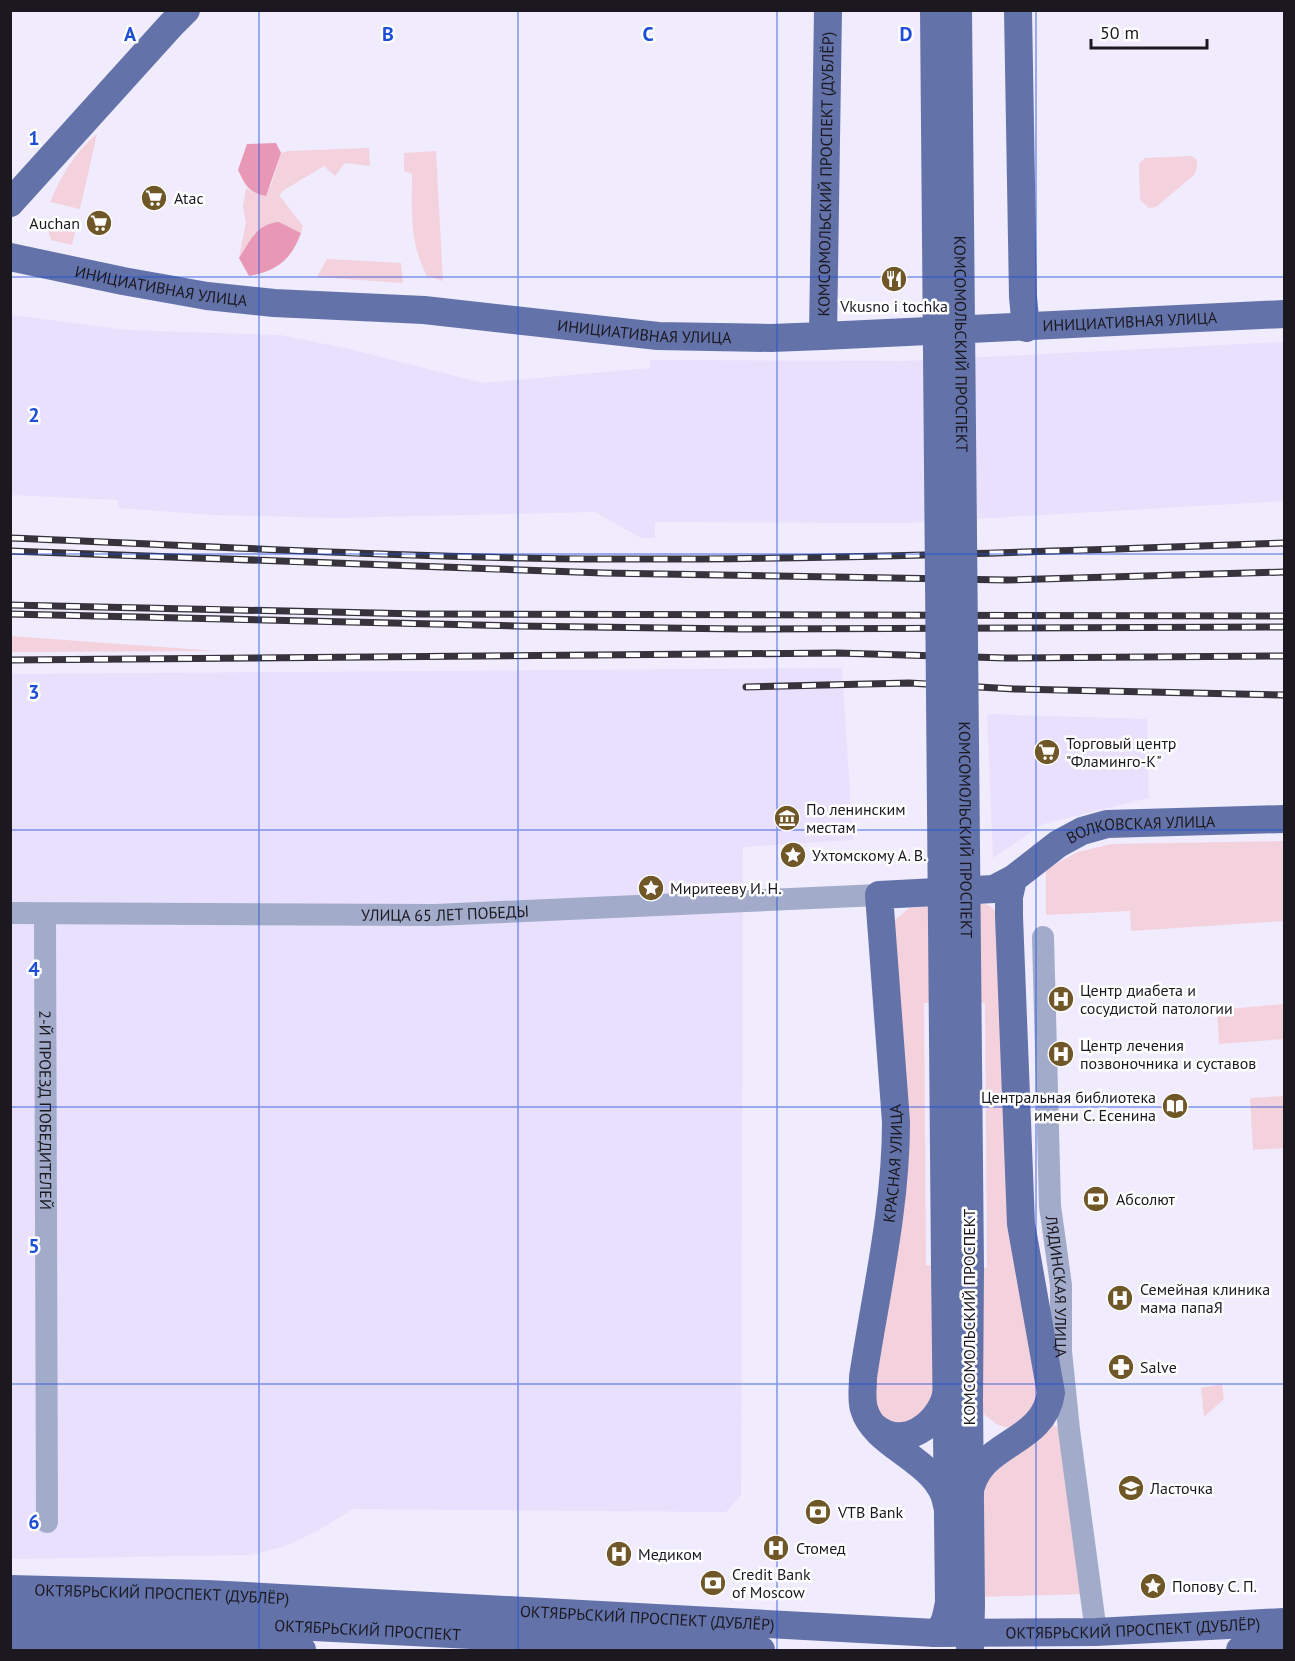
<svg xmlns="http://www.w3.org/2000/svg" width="1295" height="1661" font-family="'PT Sans',sans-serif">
<rect width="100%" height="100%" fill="#f0ebfd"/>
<g fill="#e9e0fd">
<polygon points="11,315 127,330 280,335 349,349 483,383 650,368 650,360 905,361 1284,342 1284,501 905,523 655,522 655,538 641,538 595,512 337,518 214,515 118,508 118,500 11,495"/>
<polygon points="842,668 853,840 743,847 741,1495 726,1512 353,1509 319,1530 286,1546 250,1555 11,1559 11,674"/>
<polygon points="987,714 1147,719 1149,798 1043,824 993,858"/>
</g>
<g fill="#f4d2dd">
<path d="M 97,134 L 80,209 L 50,202 C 61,176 74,153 97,134 Z"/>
<polygon points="369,148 370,166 345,163 335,176 324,166 284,190 279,195 303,226 301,233 279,222 254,234 239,258 246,222 243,206 246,188 257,194 271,185 281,153 288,151"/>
<path d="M 436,151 L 443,281 L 427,276 C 409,241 412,213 412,174 L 404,171 L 404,153 Z"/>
<polygon points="1192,156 1197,160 1197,168 1194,175 1156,207 1149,208 1140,200 1139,164 1145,158"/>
<polygon points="47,227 75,232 72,245 51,240"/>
<polygon points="327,259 401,263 403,283 317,277"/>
<polygon points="10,636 11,636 216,651 11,652"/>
<polygon points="1284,841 1284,921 1131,931 1130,911 1046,915 1046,869 1078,852 1111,844"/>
<polygon points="981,902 990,906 997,913 1041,1401 1010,1428 998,1425 982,1413 978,1265 987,1268 985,1003 924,1003 926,1265 935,1266 938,1390 907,1430 874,1412 895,920 909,908"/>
<polygon points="1284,1004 1284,1039 1219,1044 1217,1010"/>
<polygon points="1284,1096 1284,1148 1253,1150 1250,1098"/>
<polygon points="1222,1384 1224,1399 1204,1417 1201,1388"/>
<polygon points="1049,1423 1059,1428 1083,1594 978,1597 980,1484"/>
</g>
<g fill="#e898b5">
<path d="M 276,143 L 281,153 L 266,196 C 249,193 245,185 238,170 L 247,144 Z"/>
<path d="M 279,222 L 301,233 C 291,260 277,271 249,276 L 239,258 C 250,241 256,224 279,222 Z"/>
</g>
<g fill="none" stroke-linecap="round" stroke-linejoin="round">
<g stroke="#a2acca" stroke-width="22">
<path id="s1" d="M 10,913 L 435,915 L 879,895"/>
<path id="s2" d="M 45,914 L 47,1522"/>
<path id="s3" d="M 1043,937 L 1050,1206 L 1061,1285 L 1061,1351 L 1069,1430 L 1096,1632"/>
</g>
<g stroke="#6373a9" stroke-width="28">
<polyline points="1018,10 1023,297 1026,328"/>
<polyline points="10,203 171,25 186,10"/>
<path id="s4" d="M 10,257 L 123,281 L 207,296 L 274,303 L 424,310 L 658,336 L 771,338 L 823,336 L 1284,314"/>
<path id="s5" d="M 823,336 L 828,10"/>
<path d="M 876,1428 C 904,1450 939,1424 946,1395"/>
<path d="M 969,1496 C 976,1440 1043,1447 1051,1393 L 1021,1224 L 1009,916 L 1009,897 L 1013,879"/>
<path id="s6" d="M 947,1505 C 940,1460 875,1448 864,1409 C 861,1399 863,1388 863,1377 C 876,1292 896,1208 896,1122 L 879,895 L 994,889 L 1013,879 L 1058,844 L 1082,831 L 1107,824 L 1284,819"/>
<path id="s7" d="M 10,1589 L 207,1594 L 935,1633 L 1096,1632 L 1284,1622"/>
<path id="s8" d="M 10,1616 L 121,1617 L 761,1650"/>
<path d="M 935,1633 C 946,1626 946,1615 949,1603 L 945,1266"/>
<polyline points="10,1641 113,1641 302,1650"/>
<polyline points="970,1650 971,1604 969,1401 970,1269"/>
<polyline points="1240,1650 1284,1648"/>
</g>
<g stroke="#36333c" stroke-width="7">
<g id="rail">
<path d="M 10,538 C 209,546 407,558 606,559 C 832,560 1058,551 1284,543"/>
<polyline points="10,551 603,573 1007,580 1284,572"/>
<polyline points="10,605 420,614 1284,616"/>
<polyline points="10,614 516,626 739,629 1284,627"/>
<polyline points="10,660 837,653 1006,658 1284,656"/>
<polyline points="746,687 909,683 1014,689 1284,695"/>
</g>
</g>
<use href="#rail" stroke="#fff" stroke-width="4.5" stroke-dasharray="14" stroke-linecap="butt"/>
<g stroke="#6373a9" stroke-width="28">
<polyline points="934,10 945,1266"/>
<path id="s9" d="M 958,10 L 970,1269"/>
</g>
</g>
<path fill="none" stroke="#1d4ed8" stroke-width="1.5" stroke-opacity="0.55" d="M 259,10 L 259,1650M 518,10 L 518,1650M 777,10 L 777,1650M 1036,10 L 1036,1650M 10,277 L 1284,277M 10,554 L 1284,554M 10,830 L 1284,830M 10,1107 L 1284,1107M 10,1384 L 1284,1384"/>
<defs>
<g id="supermarket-disc" transform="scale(1.35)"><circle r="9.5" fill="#705728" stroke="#fff"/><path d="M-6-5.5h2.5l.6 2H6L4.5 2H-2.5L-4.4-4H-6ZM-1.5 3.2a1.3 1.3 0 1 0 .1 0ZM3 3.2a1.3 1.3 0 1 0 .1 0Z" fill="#fff"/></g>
<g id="restaurant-disc" transform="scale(1.35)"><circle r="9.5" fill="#705728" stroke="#fff"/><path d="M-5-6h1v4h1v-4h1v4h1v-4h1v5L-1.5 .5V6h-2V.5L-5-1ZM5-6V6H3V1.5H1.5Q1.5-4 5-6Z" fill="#fff"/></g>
<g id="museum-disc" transform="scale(1.35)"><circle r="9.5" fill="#705728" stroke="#fff"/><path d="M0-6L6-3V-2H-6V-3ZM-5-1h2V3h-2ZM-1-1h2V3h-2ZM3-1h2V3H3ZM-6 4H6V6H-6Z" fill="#fff"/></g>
<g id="sight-disc" transform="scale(1.35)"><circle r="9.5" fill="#705728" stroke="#fff"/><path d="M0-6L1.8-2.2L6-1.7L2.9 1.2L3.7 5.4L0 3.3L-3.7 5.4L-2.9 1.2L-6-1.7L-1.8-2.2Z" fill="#fff"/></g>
<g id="hospital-disc" transform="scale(1.35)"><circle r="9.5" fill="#705728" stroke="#fff"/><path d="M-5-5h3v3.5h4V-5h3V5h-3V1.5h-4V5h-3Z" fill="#fff"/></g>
<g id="library-disc" transform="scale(1.35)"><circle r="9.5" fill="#705728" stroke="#fff"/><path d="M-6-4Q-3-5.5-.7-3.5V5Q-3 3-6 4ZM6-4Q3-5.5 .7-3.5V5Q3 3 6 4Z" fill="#fff"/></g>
<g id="bank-disc" transform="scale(1.35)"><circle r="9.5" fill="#705728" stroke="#fff"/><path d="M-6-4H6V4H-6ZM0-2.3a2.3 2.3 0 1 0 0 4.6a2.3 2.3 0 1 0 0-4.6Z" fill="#fff"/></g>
<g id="pharmacy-disc" transform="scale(1.35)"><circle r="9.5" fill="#705728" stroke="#fff"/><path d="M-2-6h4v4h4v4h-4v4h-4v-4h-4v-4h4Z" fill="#fff"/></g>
<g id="school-disc" transform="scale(1.35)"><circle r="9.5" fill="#705728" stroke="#fff"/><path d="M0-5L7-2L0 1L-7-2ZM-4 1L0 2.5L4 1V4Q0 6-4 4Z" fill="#fff"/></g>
</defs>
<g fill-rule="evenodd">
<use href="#supermarket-disc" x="154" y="198"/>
<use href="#supermarket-disc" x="99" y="223"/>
<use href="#restaurant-disc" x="894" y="279"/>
<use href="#supermarket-disc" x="1047" y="752"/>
<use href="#museum-disc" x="787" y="818"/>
<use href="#sight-disc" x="793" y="855"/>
<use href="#sight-disc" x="651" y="888"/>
<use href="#hospital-disc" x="1061" y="999"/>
<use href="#hospital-disc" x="1061" y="1054"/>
<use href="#library-disc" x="1175" y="1106"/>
<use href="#bank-disc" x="1096" y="1199"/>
<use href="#hospital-disc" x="1120" y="1298"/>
<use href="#pharmacy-disc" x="1121" y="1367"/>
<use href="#school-disc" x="1131" y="1488"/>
<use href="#bank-disc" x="818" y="1512"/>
<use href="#hospital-disc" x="776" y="1548"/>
<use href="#hospital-disc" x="619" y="1554"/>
<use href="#bank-disc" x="713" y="1583"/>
<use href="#sight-disc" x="1153" y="1586"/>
</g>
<g text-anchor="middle" stroke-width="5" stroke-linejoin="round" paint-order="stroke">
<g font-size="16" fill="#1b1820" stroke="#fff">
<text dy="6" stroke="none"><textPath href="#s5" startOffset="162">КОМСОМОЛЬСКИЙ ПРОСПЕКТ (ДУБЛЁР)</textPath></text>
<text dy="6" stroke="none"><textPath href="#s4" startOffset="154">ИНИЦИАТИВНАЯ УЛИЦА</textPath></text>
<text dy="6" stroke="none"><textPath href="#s4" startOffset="1126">ИНИЦИАТИВНАЯ УЛИЦА</textPath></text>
<text dy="6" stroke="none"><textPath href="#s4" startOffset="640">ИНИЦИАТИВНАЯ УЛИЦА</textPath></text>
<text dy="6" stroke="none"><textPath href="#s9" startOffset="334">КОМСОМОЛЬСКИЙ ПРОСПЕКТ</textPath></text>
<text dy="6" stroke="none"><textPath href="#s9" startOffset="820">КОМСОМОЛЬСКИЙ ПРОСПЕКТ</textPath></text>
<text dy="6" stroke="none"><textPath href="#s6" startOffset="927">ВОЛКОВСКАЯ УЛИЦА</textPath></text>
<text dy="6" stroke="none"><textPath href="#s1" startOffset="435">УЛИЦА 65 ЛЕТ ПОБЕДЫ</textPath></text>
<text dy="6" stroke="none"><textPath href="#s2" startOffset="196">2-Й ПРОЕЗД ПОБЕДИТЕЛЕЙ</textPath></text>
<text dy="6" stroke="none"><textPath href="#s6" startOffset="378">КРАСНАЯ УЛИЦА</textPath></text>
<text dy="6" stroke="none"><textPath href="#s3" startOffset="350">ЛЯДИНСКАЯ УЛИЦА</textPath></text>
<text transform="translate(969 1317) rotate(-90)" y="6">КОМСОМОЛЬСКИЙ ПРОСПЕКТ</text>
<text dy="6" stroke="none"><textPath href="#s7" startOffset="152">ОКТЯБРЬСКИЙ ПРОСПЕКТ (ДУБЛЁР)</textPath></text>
<text dy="6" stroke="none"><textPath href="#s7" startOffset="638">ОКТЯБРЬСКИЙ ПРОСПЕКТ (ДУБЛЁР)</textPath></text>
<text dy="6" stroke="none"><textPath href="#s7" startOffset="1124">ОКТЯБРЬСКИЙ ПРОСПЕКТ (ДУБЛЁР)</textPath></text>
<text dy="6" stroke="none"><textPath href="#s8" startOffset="358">ОКТЯБРЬСКИЙ ПРОСПЕКТ</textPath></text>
</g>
<g font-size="16" fill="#1b1820" stroke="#fff" text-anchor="start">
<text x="174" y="204">Atac</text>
<text x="80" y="229" text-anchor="end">Auchan</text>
<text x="894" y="312" text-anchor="middle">Vkusno i tochka</text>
<text x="1066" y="749">Торговый центр<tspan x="1066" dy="18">"Фламинго-К"</tspan></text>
<text x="806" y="815">По ленинским<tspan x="806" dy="18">местам</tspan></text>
<text x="812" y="861">Ухтомскому А. В.</text>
<text x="670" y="894">Миритееву И. Н.</text>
<text x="1080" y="996">Центр диабета и<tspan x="1080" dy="18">сосудистой патологии</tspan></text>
<text x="1080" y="1051">Центр лечения<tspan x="1080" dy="18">позвоночника и суставов</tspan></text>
<text x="1156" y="1103" text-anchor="end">Центральная библиотека<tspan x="1156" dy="18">имени С. Есенина</tspan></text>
<text x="1116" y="1205">Абсолют</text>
<text x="1140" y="1295">Семейная клиника<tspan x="1140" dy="18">мама папаЯ</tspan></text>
<text x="1140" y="1373">Salve</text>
<text x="1150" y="1494">Ласточка</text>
<text x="838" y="1518">VTB Bank</text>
<text x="796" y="1554">Стомед</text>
<text x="638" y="1560">Медиком</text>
<text x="732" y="1580">Credit Bank<tspan x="732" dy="18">of Moscow</tspan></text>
<text x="1172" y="1592">Попову С. П.</text>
</g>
</g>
<g font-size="20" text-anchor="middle" font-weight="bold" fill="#1d4ed8" stroke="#fff" stroke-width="5" stroke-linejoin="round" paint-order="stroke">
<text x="130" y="41">A</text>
<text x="388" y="41">B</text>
<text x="648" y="41">C</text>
<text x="906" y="41">D</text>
<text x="34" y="145">1</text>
<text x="34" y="422">2</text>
<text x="34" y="699">3</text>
<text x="34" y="976">4</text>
<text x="34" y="1253">5</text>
<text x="34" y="1529">6</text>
</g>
<rect width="1295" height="1661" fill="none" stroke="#1b1820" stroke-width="24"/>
<path d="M1091 39v9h116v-9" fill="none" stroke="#1b1820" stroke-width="3"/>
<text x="1100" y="39" font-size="18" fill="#1b1820" stroke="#ffffff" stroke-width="4.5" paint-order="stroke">50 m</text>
</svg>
